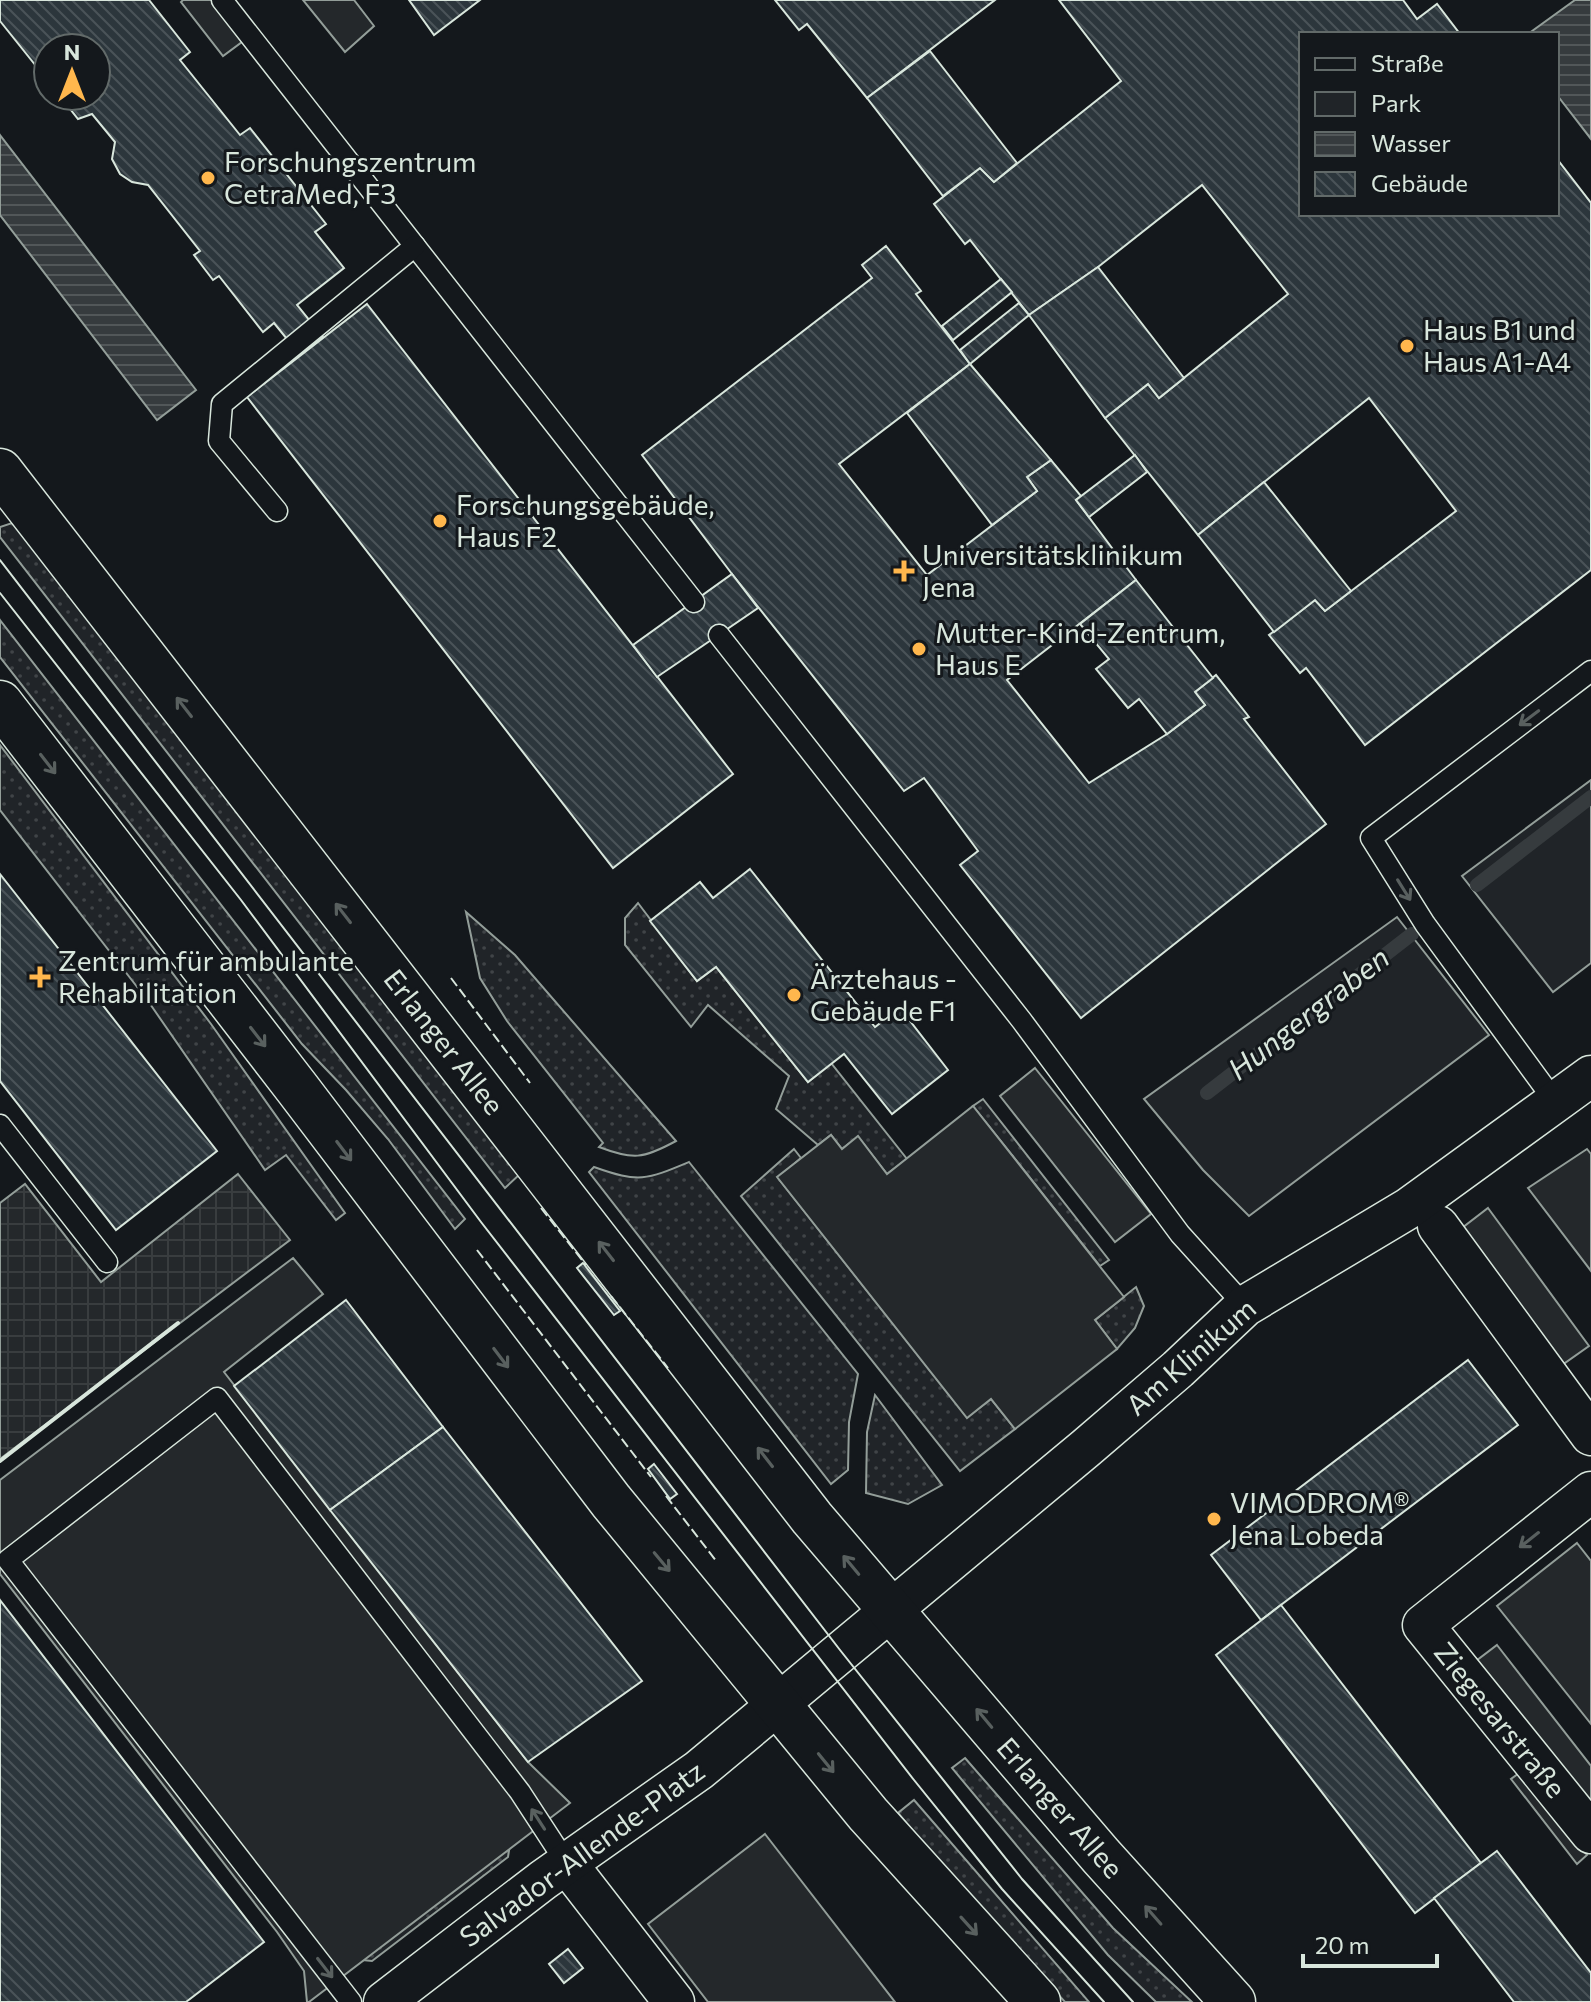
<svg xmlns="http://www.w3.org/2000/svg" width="1591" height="2002" font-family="Commissioner,sans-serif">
<defs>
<pattern id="grass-dots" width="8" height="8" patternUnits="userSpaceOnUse" patternTransform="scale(2)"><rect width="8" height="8" fill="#202428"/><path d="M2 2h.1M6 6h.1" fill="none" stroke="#404447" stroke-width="1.8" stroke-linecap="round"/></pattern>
<pattern id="plaza-grid" width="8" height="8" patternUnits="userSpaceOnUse" patternTransform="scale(2)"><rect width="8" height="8" fill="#24282b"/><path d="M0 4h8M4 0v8" fill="none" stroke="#393d3f"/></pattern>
<pattern id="water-rules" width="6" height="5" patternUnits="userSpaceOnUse" patternTransform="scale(2)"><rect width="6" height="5" fill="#363b3e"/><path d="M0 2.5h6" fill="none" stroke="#525759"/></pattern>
<pattern id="building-back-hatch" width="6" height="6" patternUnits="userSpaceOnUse" patternTransform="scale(2)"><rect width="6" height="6" fill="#2c363c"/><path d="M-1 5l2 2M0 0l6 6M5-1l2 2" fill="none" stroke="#4a5358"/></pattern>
</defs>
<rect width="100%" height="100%" fill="#14181c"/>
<g fill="url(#grass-dots)" stroke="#939e99" stroke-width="2">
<polygon points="12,523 26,533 519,1175 505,1188 0,537 0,527"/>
<polygon points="0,620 465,1219 455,1229 388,1139 346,1090 302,1044 0,657"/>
<polygon points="0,745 211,1024 345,1213 336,1220 286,1155 265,1170 148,1001 0,810"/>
<polygon points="638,903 697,981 716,967 808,1082 831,1063 907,1159 887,1174 858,1137 842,1149 831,1135 818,1145 776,1109 789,1076 708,1005 691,1027 625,945 625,918"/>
<path d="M 466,912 L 515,955 L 676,1141 C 643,1159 633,1160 599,1147 L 603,1143 L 507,1021 L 480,978 Z"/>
<polygon points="983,1099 1109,1260 1100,1266 973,1106"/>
<polygon points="794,1149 801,1158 778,1178 967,1417 991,1399 1015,1429 960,1471 741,1196"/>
<path d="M 689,1162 L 858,1374 L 849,1422 L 848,1470 L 831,1484 L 589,1172 L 594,1167 C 639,1183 646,1180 689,1162 Z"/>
<polygon points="1136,1287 1144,1306 1135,1328 1117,1349 1095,1320"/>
<polygon points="875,1395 942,1485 908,1504 866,1493 867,1432"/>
<polygon points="965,1758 1113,1928 1192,2002 1156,2002 1108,1955 952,1768"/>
<polygon points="914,1800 1089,2002 1065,2002 962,1889 898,1813"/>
<polygon points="511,1838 508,1857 372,1961 352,1959"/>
</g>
<g fill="#202428" stroke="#939e99" stroke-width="2">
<polygon points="1591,780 1591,963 1553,992 1462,876"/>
<polygon points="1397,917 1489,1035 1249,1216 1203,1170 1144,1099"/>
</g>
<g fill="#24282b" stroke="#939e99" stroke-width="2">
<polygon points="183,0 222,0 250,36 223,56 181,2"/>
<polygon points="303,0 354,0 374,26 345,52"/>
<polygon points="1035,1068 1151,1214 1115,1242 1000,1096"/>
<polygon points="973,1106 1124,1297 1095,1320 1117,1349 1015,1429 991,1399 967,1418 777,1177 831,1135 842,1149 858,1136 887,1174"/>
<polygon points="1587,1149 1591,1154 1591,1271 1528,1188"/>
<polygon points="1488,1208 1589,1346 1562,1365 1462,1228"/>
<polygon points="293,1258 323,1294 224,1372 528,1762 570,1803 309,2002 307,2002 304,1971 277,1932 0,1574 0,1480"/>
<polygon points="1577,1543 1591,1561 1591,1724 1497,1606"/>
<polygon points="1497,1645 1591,1766 1591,1818 1472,1664"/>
<polygon points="1522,1771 1587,1855 1577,1864 1511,1779"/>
<polygon points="765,1834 895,2002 708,2002 648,1924"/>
</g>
<polygon fill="url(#plaza-grid)" stroke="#939e99" stroke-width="2" points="238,1174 290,1240 0,1459 0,1203 25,1184 101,1282"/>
<g fill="url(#water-rules)" stroke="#939e99" stroke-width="2">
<polygon points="1575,0 1591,0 1591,139 1557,95 1557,34 1528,34"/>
<polygon points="0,135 196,390 157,420 0,215"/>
</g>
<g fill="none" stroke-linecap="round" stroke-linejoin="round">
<g stroke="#363b3e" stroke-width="14">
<polyline points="1477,885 1591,797"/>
<polyline points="1207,1093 1412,934"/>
</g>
</g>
<g fill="url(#building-back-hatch)" stroke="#d8e6dc" stroke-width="2">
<polygon points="0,0 149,0 190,52 180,60 240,135 250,128 326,224 315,232 344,268 297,305 323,337 300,355 274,323 263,332 219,276 213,280 194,255 200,251 148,185 132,182 120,174 112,159 115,142 92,114 78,119 60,96 96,96 96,48 48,48 48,81 0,21"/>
<polygon points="409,0 480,0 434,35"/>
<polygon points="775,0 995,0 867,98 807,24 799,30"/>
<polygon points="1059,0 1403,0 1417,19 1437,4 1460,34 1301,34 1301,214 1557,214 1557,159 1591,203 1591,570 1365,745 1306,668 1300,673 1269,635 1315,600 1325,611 1456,511 1369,398 1198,535 1105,418 1148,384 1159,398 1288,294 1202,185 1098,267 1029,315 970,240 965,244 934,204 980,168 994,182 1121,81"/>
<polygon points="930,51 1017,163 994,182 980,168 943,196 867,98"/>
<polygon points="886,246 921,291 916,294 970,364 839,464 927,575 1037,491 1027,477 1051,460 1081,496 1076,500 1136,580 1007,680 1089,783 1167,734 1205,705 1195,692 1216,675 1249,717 1244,719 1326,824 1081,1018 960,865 978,851 924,778 904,791 732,574 642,455 872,278 862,265"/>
<polygon points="1098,267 1184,378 1159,398 1148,384 1105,418 1029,315"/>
<polygon points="1001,279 1012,292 953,340 942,326"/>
<polygon points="1019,303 1029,315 970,364 960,350"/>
<polygon points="367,304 733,774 613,868 247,397"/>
<polygon points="970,364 1051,460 1027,477 1037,491 992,525 907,413"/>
<polygon points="1135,455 1147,472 1089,517 1076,500"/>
<polygon points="1264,482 1351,591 1325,611 1315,600 1274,632 1198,535"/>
<polygon points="732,574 758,608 657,677 633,645"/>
<polygon points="1136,580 1213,678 1195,692 1205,705 1167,734 1139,699 1128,708 1096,669 1109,659 1080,624"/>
<polygon points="750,869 875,1027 900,1008 948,1070 892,1114 844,1054 808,1082 716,967 697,981 650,921 700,882 713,898"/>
<polygon points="0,874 217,1151 116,1230 0,1081"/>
<polygon points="583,1263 620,1311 614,1315 577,1268"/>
<polygon points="346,1300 443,1427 330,1510 234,1386"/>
<polygon points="1468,1360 1518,1425 1261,1620 1211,1555"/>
<polygon points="443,1427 642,1681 528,1762 330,1510"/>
<polygon points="654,1464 677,1494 670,1499 648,1469"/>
<polygon points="0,1600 264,1942 186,2002 0,2002"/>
<polygon points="1281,1605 1481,1863 1415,1913 1216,1655"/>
<polygon points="1497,1851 1591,1973 1591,2002 1514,2002 1434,1898"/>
<polygon points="568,1949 583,1968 564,1983 549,1964"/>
</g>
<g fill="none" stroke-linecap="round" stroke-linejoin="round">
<g stroke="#d8e6dc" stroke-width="23">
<g id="service">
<polyline points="222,0 694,602"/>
<polyline points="277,511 219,441 222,404 415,246"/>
<polyline points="719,635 1022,1021 1180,1234 1245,1306"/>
<polyline points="1556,1103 1425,924 1371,838 1591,671"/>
<polyline points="0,1125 107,1262"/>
<polyline points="351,2002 8,1560 217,1398 520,1792 567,1864"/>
</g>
</g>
<g stroke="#d8e6dc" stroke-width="43">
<g id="minor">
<polyline points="1438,1226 1591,1435"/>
<polyline points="1591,1492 1423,1625 1591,1833"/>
<polyline points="567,1864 674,2002"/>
<polyline points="384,2002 543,1880 699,1770 1086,1448 1178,1369 1245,1306 1409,1208 1591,1076"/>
</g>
</g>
<g stroke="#d8e6dc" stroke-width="47">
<g id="secondary">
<polyline points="0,471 812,1518 1101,1856 1233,2002"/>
<polyline points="0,703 297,1088 611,1501 868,1814 1038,2002"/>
</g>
</g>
<use href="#service" stroke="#14181c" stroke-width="20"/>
<use href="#minor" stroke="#14181c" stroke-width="40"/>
<use href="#secondary" stroke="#14181c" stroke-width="44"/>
<g stroke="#d8e6dc" stroke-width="2">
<polyline points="0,560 840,1650 1022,1879 1133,2002"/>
<polyline points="0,593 241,900 481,1222 914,1780 1002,1889 1104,2002"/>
</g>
<g stroke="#d8e6dc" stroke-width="2" stroke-dasharray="10 4" stroke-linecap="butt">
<polyline points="451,978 530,1083"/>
<polyline points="541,1208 586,1265"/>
<polyline points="477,1250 651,1477"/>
<polyline points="611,1296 668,1368"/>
<polyline points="666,1496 717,1562"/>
</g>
<polyline stroke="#d8e6dc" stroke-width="4" points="0,1461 178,1323"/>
</g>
<defs><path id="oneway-shaft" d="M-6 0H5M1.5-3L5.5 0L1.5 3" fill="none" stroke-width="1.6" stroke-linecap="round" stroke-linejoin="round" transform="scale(2)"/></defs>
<g stroke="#59605f">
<use href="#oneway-shaft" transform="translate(184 707) rotate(-128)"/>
<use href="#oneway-shaft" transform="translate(1529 718) rotate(143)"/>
<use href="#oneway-shaft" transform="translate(48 764) rotate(52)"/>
<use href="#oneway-shaft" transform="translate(1404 890) rotate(58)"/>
<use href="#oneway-shaft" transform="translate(343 913) rotate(-128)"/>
<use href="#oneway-shaft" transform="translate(258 1037) rotate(52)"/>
<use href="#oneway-shaft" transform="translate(344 1151) rotate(53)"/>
<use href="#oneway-shaft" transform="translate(606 1251) rotate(-128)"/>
<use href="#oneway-shaft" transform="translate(501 1358) rotate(53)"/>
<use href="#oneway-shaft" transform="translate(765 1457) rotate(-128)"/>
<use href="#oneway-shaft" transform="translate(1529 1540) rotate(142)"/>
<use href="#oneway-shaft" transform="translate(662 1562) rotate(50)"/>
<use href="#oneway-shaft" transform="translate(851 1565) rotate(-130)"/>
<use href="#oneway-shaft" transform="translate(984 1718) rotate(-130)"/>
<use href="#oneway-shaft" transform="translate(826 1763) rotate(51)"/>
<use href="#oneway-shaft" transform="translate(538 1819) rotate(-123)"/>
<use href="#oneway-shaft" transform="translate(1153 1915) rotate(-131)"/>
<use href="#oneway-shaft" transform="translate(969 1926) rotate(48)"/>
<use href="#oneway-shaft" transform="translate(325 1968) rotate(52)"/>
</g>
<g fill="#ffb74d" stroke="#14181c" stroke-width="3">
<circle cx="208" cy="178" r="8"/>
<circle cx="1407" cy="346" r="8"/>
<circle cx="440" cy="521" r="8"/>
<path d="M900 559h8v8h8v8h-8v8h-8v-8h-8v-8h8z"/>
<circle cx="919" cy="649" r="8"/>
<path d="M36 965h8v8h8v8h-8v8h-8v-8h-8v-8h8z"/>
<circle cx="794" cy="995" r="8"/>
<circle cx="1214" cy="1519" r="8"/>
</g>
<g text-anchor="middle" stroke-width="6" stroke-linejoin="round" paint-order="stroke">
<g font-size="28" fill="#d8e6dc" stroke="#14181c" text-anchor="start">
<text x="224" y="172">Forschungszentrum<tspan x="224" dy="32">CetraMed, F3</tspan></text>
<text x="1423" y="340">Haus B1 und<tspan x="1423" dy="32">Haus A1-A4</tspan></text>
<text x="456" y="515">Forschungsgebäude,<tspan x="456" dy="32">Haus F2</tspan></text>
<text x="922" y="565">Universitätsklinikum<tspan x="922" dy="32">Jena</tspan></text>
<text x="935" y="643">Mutter-Kind-Zentrum,<tspan x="935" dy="32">Haus E</tspan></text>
<text x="58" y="971">Zentrum für ambulante<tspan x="58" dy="32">Rehabilitation</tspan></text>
<text x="810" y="989">Ärztehaus -<tspan x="810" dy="32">Gebäude F1</tspan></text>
<text x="1230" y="1513">VIMODROM®<tspan x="1230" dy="32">Jena Lobeda</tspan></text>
</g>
<g font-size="28" fill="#d8e6dc" stroke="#14181c">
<text transform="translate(444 1042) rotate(52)" y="10">Erlanger Allee</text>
<text transform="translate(1191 1357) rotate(-41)" y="10">Am Klinikum</text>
<text transform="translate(1500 1720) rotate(51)" y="10">Ziegesarstraße</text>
<text transform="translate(1060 1808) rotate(49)" y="10">Erlanger Allee</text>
<text transform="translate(582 1854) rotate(-36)" y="10">Salvador-Allende-Platz</text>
</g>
<g font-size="30" font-style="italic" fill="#d8e6dc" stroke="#14181c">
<text transform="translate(1309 1014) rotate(-38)" y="10">Hungergraben</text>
</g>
</g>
<rect x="1299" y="32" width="260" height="184" fill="#14181c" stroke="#626a69" stroke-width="2"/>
<rect x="1315" y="58" width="40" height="12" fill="#14181c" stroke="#626a69" stroke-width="2"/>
<text x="1371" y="72" font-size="24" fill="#d8e6dc">Straße</text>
<rect x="1315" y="92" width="40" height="24" fill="#202428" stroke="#626a69" stroke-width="2"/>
<text x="1371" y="112" font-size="24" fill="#d8e6dc">Park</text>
<rect x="1315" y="132" width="40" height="24" fill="url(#water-rules)" stroke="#626a69" stroke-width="2"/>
<text x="1371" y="152" font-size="24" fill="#d8e6dc">Wasser</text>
<rect x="1315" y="172" width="40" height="24" fill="url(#building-back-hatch)" stroke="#626a69" stroke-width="2"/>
<text x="1371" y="192" font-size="24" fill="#d8e6dc">Gebäude</text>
<g transform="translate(72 72)"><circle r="38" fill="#14181c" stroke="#626a69" stroke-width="2"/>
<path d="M0-6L14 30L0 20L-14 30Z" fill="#ffb74d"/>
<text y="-12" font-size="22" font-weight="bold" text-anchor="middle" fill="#d8e6dc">N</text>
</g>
<path d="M1303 1954v12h134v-12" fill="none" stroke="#d8e6dc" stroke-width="4"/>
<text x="1315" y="1954" font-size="24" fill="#d8e6dc" stroke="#14181c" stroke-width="6" paint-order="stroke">20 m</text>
</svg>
